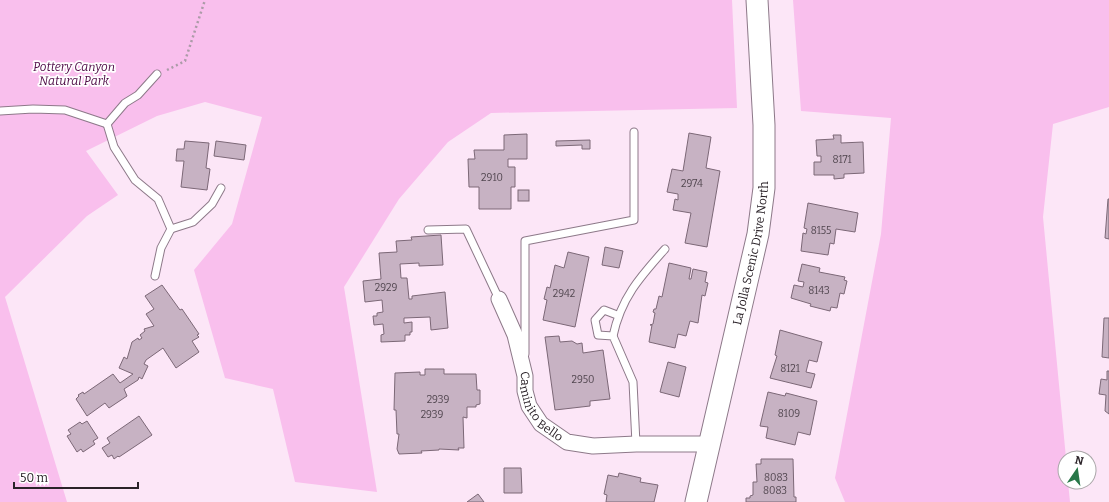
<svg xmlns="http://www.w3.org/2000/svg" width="1109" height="502" font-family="Bitter,serif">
<rect width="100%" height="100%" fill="#fce6f7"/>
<g fill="#f9bfed">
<polygon points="0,0 732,0 737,108 491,113 448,142 399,199 344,287 377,492 295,482 273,389 225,378 194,270 232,224 262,117 205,102 157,116 86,151 118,195 87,216 5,297 67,502 0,502"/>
<polygon points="793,0 1109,0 1109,107 1053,124 1043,217 1066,458 1065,482 1068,482 1070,502 845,502 835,478 881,234 891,118 801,111"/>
</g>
<g fill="#c7b2c3" stroke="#7c6877">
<polygon points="689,133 711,137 706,168 720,171 707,247 685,243 691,213 673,210 675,199 678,200 678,194 667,192 672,169 683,171"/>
<polygon points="527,134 527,159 508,159 508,167 515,167 515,187 511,187 511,209 479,209 479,187 469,187 468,159 475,159 474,150 504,150 504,135"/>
<polygon points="833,135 841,135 841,143 863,142 864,173 844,174 844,178 834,179 834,175 814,175 814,162 821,162 821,156 817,156 816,140 834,139"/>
<polygon points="590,140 590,149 582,149 582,145 556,146 556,141"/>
<polygon points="185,141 209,143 206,168 210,169 207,190 181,187 184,161 176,161 177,149 184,149"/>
<polygon points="216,141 246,145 244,160 214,156"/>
<rect x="518" y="190" width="11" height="11"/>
<polygon points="1108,199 1109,199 1109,239 1105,238"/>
<polygon points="808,203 858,213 855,232 836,229 834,244 830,243 828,255 801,251 803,233 806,234 807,229 804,228"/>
<polygon points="441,235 443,265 419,266 419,263 400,264 401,278 407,278 409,299 412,299 412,296 445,292 448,328 431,330 430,317 404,318 404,323 412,322 412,332 410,332 410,335 405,335 405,341 381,342 381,335 384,334 383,324 374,325 373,316 377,316 377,313 383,312 382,300 365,302 363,281 381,279 379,253 397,252 396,241 412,240 411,237"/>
<polygon points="605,247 623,251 619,268 602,265"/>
<polygon points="568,252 589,257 575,327 543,320 547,300 544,299 547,287 550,288 555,265 564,268"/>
<polygon points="669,263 691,268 689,279 691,279 693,269 707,272 705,282 708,283 705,296 702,295 698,323 690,321 686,336 678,334 675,348 649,342 652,325 650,325 653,324 655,313 653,312 654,309 656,309 659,296 662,297"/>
<polygon points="802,264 820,268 819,272 845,277 844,280 847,281 844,294 840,293 837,308 831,307 830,311 810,306 811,304 791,298 794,285 803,287 804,282 798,281"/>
<polygon points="162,285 180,310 182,309 199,334 197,335 199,337 192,341 199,352 176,368 163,348 146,360 144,364 148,366 142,379 139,377 138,380 124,389 127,396 109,408 105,403 87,416 76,399 79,396 78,395 83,392 84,394 113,374 120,383 133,374 119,368 124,357 127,359 132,342 138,338 139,340 142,338 140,335 145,331 144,329 154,326 146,314 154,309 145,296"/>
<polygon points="1104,318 1109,318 1109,358 1102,357"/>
<polygon points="780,330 822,342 817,362 809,360 806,372 815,374 811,388 770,378 777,356 775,355"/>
<polygon points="559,336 560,342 572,341 577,344 582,343 583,353 603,350 610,399 590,401 590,406 555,410 545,337"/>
<polygon points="668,362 686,367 679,397 660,392"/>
<polygon points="425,369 444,369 444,374 476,374 477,390 480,390 480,404 476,405 476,407 467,407 467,418 463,417 464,448 458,448 459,450 439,449 439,450 421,451 422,453 399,454 397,449 399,434 397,434 396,410 394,410 395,373 420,372 420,375 425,375"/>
<polygon points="1107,371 1109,371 1109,414 1105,411 1106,395 1099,394 1101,379 1107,380"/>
<polygon points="768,392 785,396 786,393 817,401 810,435 798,432 795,445 766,438 768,427 760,426"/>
<polygon points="139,416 152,435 119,457 118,456 114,459 112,455 108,457 102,448 110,443 107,438"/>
<polygon points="87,421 98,438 93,441 95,444 83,452 81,449 77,452 67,436 71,434 68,430 80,422 82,424"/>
<polygon points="761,459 793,459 794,497 796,497 796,502 746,502 746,498 750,498 750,496 753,495 753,482 757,482 756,464 761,464"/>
<polygon points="504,468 521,468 522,493 504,493"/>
<polygon points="619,473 641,478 640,482 658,485 654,502 606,502 607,495 604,494 608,475 618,477"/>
<polygon points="478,494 484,502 467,502"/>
</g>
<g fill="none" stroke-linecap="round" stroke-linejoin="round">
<g stroke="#8d7989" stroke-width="9">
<g id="service">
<polyline points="0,111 33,109 65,110 107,124"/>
<polyline points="107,124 114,147 135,180 158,199 171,229 161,248 155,276"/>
<polyline points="107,124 125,103 138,95 157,74"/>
<polyline points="171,229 193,222 212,204 221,188"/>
<polyline points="428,230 466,229 499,299"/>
<polyline points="617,315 604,310 595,320 598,335 613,336 633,382 636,444"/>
<path d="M 613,336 C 621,298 640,277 665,249"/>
<polyline points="525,354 525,241 634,220 634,132"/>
</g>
</g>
<g stroke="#8d7989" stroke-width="17">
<g id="minor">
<path id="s1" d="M 499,299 L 515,335 L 525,376 L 525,391 L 529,406 L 541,424 L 567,442 L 593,446 L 636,444 L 710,444"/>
</g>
</g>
<g stroke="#8d7989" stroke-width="23">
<g id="secondary">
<path id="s2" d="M 696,502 L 758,234 L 764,188 L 764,125 L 757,0"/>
</g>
</g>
<polyline stroke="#ac9ba8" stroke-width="2.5" stroke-dasharray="2 3" stroke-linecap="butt" points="167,70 185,61 205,0"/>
<use href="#service" stroke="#fff" stroke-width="7"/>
<use href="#minor" stroke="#fff" stroke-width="15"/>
<use href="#secondary" stroke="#fff" stroke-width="21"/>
</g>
<g text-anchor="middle" stroke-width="3.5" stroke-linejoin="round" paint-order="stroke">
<g font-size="10" fill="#51464f">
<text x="842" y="163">8171</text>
<text x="492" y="181">2910</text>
<text x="692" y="187">2974</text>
<text x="821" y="234">8155</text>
<text x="386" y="291">2929</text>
<text x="819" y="294">8143</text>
<text x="564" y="297">2942</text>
<text x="790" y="372">8121</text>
<text x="583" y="383">2950</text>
<text x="438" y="403">2939</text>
<text x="789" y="417">8109</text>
<text x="432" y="418">2939</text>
<text x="776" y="481">8083</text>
<text x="775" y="494">8083</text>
</g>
<g font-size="12" font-style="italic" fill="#4d0945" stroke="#fff">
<text x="74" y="71">Pottery Canyon<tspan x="74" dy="14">Natural Park</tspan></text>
</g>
<g font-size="12" fill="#2a2228" stroke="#fff">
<text dy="4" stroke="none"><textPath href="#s2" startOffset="255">La Jolla Scenic Drive North</textPath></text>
<text dy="4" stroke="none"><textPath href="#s1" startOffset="118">Caminito Bello</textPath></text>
</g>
</g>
<g transform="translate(1077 470) rotate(13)"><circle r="19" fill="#ffffff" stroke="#aaa7a9"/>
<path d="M0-3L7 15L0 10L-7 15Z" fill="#277748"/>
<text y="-6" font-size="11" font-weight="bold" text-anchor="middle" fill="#2a2228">N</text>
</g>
<path d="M14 482v6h124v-6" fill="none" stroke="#2a2228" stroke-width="2"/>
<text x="20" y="482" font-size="12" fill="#2a2228" stroke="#ffffff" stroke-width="3" paint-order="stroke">50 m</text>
</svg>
